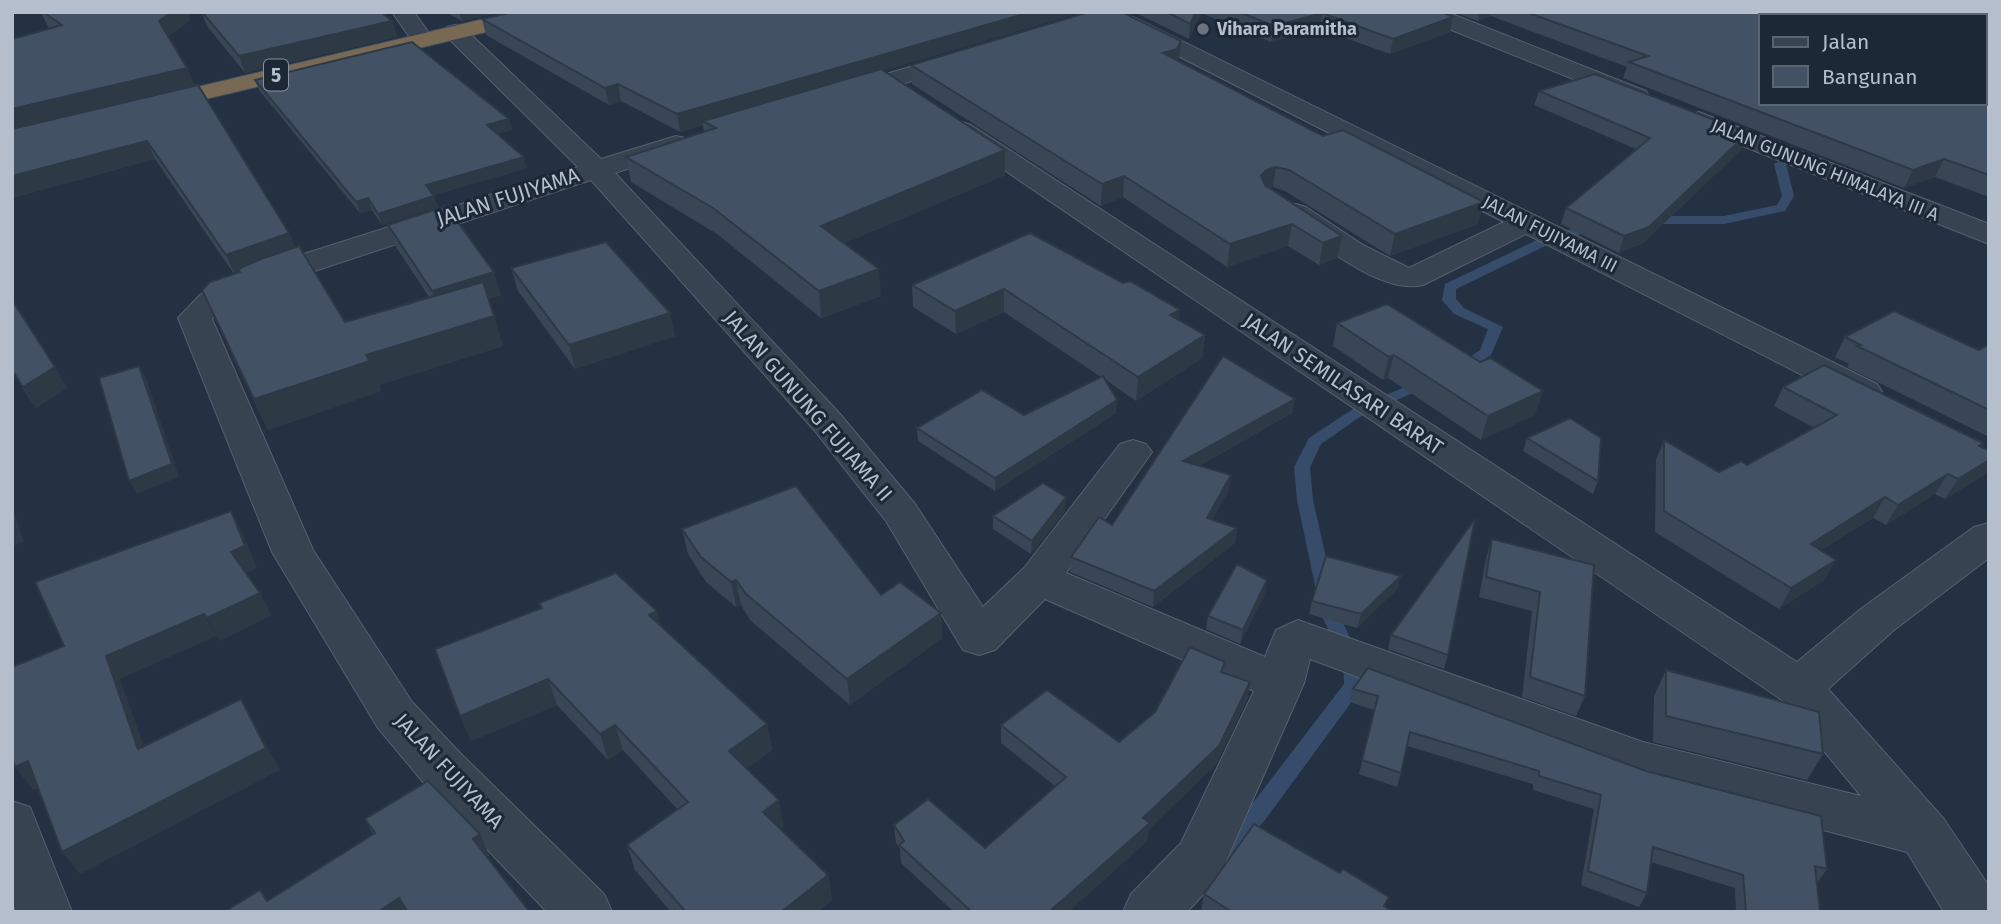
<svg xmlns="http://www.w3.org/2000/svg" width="2001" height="924" font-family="'Fira Sans',sans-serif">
<rect width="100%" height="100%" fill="#243142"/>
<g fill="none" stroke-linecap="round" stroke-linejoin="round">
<g fill="#364c6a" fill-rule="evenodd">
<polygon points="1780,161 1786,164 1794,196 1785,211 1724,224 1647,224 1641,220 1647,216 1724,216 1777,205 1782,196 1774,164"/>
<polygon points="1593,222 1597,223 1597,229 1545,246 1456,289 1456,299 1464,308 1503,327 1491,355 1465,372 1455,372 1453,369 1455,366 1480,350 1488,329 1454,314 1442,300 1445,284 1537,240"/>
<polygon points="1426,378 1433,382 1431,385 1363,415 1321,444 1310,467 1313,500 1339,614 1361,662 1364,685 1265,820 1230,859 1222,861 1214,859 1211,852 1214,845 1249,808 1344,684 1343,662 1321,614 1297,500 1294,467 1309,438 1353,409"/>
</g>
<g stroke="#56616f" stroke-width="2">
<g id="minor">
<polygon points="392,12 414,12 434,40 431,45 415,45"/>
<polygon points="1416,12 1447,12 1646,91 1649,96 1646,101 1637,103 1628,101 1419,17"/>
<path d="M 1133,17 L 1877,384 L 1882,392 L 1877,400 L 1864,403 L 1851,400 L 1526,234 L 1423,285 C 1380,295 1319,242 1286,219 L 1281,213 L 1286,207 L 1296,204 L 1306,207 L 1363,245 L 1409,268 L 1504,222 L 1125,29 L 1122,24 L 1125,19 Z"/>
<polygon points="455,25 463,27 601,159 676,136 685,138 689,144 685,150 615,173 840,414 915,504 983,607 1024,568 1120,444 1133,440 1146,444 1152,452 1066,573 1265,657 1276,630 1298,620 1643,742 1861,796 1782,700 953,135 949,130 953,125 962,122 971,125 1797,662 1862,608 1974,527 1989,523 1989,558 1894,630 1828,689 1943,818 1989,886 1989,912 1944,912 1907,852 1640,782 1310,659 1304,683 1219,877 1187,912 1123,912 1131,894 1181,843 1254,691 1045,599 995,650 979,655 963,650 886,521 814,430 591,180 272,285 222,309 212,319 313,550 412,702 460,753 604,894 612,912 547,912 424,783 378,728 272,552 178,318 200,295 250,271 578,167 447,37 444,32 447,27"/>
<polygon points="961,52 969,54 973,59 969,64 844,101 835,99 832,94 835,89"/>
<polygon points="1699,112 1989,224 1989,244 1690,125 1686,120 1690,115"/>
<polygon points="12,801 30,807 72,912 16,912 12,900"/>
</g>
</g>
<g stroke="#434e5c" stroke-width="2">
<polygon id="highway" points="513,12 552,12 549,17 151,112 142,110 139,105 142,100 151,98"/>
</g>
<use href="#minor" fill="#384351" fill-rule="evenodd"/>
<use href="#highway" fill="#786954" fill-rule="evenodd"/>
</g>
<g fill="#394656">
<polygon points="41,12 193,12 189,16 190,21 168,36 195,85 50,28 48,27"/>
<polygon points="201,12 381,12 392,21 397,37 245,73 207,26"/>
<polygon points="446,12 501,12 462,21"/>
<polygon points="1134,12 1442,12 1453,17 1450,32 1390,54 1320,29 1271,42 1201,13 1189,39"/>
<polygon points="1454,12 1843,12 1761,16 1989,86 1989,197 1935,177 1904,188 1623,78 1627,67 1491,16 1478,21"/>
<polygon points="1924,12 1989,12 1989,31 1985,30 1985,16 1936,16"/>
<polygon points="482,19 884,71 1005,175 845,243 881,296 821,318 717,234 631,182 626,157 704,132 703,125 680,132 621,101 609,105 486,35"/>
<polygon points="1179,60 1179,61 1478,224 1390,256 1285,191 1273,187 1270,188 1342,236 1337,258 1319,265 1288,246 1227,267 1123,197 1101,206 912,84 911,65"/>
<polygon points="255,80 509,119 512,130 497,134 527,168 433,195 438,207 382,225 372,210 360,213 259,90"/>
<polygon points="198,85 289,233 295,248 345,322 429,297 396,247 388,225 501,295 488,299 503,346 379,385 381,391 268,430 202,290 234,274 155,159 12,198"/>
<polygon points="1539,91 1742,149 1643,243 1619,253 1561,224 1566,208 1636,149 1534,105"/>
<polygon points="511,268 675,336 575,369 518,291"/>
<polygon points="1123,283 1179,320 1205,335 1202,358 1136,401 1106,380 1116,413 995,491 918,441 917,428 1024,415 1101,377 1004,312 956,334 913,307 912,285"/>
<polygon points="12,300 67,388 36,408 12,372"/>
<polygon points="1337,323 1535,415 1481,440 1388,378 1383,380 1333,346"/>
<polygon points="1845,337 1979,350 1989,344 1989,437 1847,367 1849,364 1835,357"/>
<polygon points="1783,387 1981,446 1989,450 1989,467 1984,475 1945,499 1935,494 1886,525 1873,518 1821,550 1824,580 1779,609 1655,532 1656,460 1664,440 1719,472 1747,465 1814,428 1774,406"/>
<polygon points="1295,399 1292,413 1199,466 1229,490 1212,520 1237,528 1235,543 1153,607 1070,572 1071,557 1112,525"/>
<polygon points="1527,438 1598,481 1593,494 1523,451"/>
<polygon points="1065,511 1031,554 993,529 993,516"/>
<polygon points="682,529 881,595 941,613 942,638 850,705 750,620 741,605 736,607 706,582 688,554"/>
<polygon points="1492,539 1594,565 1585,696 1576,716 1522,697 1532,611 1479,597 1486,558"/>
<polygon points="1401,576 1397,589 1357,628 1309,614 1312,601"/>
<polygon points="1265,593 1240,644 1206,629 1208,616"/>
<polygon points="539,603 661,626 767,724 772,750 747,768 784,826 780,828 828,875 832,900 817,912 671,912 635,870 627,845 677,809 623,750 608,760 557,705 471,741 460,716 541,609"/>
<polygon points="1391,635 1448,655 1444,669 1388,649"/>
<polygon points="1368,668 1827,869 1817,883 1820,912 1736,912 1735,888 1651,862 1647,893 1639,907 1581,885 1594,809 1533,790 1533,784 1407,746 1401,773 1397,787 1359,774 1374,710 1349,702 1353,689"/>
<polygon points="1666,670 1823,754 1807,780 1653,742 1654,696"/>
<polygon points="1224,673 1250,682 1247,700 1216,764 1149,829 1147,841 1068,912 954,912 901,863 900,849 896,843 894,825 985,848 1055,786 1001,743 1001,725 1119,742"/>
<polygon points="365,819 480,834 489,855 487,857 529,912 224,912 267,901 373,835"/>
<polygon points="1340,873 1389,897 1385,907 1393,912 1201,911 1204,894"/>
</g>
<g fill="#2e3946">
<polygon points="172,12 193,12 189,16 190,21 166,38 159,21"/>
<polygon points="459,12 501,12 462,21"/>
<polygon points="1031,12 1083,12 707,123 703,121 703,125 680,132 677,114"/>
<polygon points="1196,12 1201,12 1189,39 1190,24"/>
<polygon points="1480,12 1492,12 1491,16 1478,21"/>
<polygon points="1322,13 1320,29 1271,42 1274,26"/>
<polygon points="1453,17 1450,32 1390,54 1393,39"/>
<polygon points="392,21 397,37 245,73 239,56"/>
<polygon points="1181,41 1179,60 1176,68 1163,53"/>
<polygon points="187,68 195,85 12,129 12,109"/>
<polygon points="618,84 621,101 609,105 605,88"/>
<polygon points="509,119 512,130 490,136 487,125"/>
<polygon points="1748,133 1742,149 1643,243 1619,253 1624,236"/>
<polygon points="147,141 155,159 12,198 12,176"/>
<polygon points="1005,150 1005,175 824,252 821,226"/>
<polygon points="524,157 527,168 430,196 426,185"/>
<polygon points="1944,159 1935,177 1904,188 1913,170"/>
<polygon points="1276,167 1273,187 1263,190 1261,176 1266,170"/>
<polygon points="1124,176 1123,197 1101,206 1102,184"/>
<polygon points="434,196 438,207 382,225 378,214"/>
<polygon points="368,198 372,210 360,213 356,202"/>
<polygon points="1484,202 1478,224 1390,256 1395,234"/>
<polygon points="1292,224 1288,246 1227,267 1230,244"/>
<polygon points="289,233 297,253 235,275 226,255"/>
<polygon points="1342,236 1337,258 1319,265 1323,243"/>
<polygon points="879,269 881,296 821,318 819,291"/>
<polygon points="494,272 501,295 439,313 432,291"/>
<polygon points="1004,289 1004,312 956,334 955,311"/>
<polygon points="1180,310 1177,333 1170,315"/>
<polygon points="670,313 675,336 575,369 569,345"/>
<polygon points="494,316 503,346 379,385 381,391 268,430 254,399 366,355"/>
<polygon points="1205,335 1202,358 1136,401 1138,377"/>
<polygon points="1394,355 1388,378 1383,380 1389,357"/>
<polygon points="139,366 146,378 179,477 137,494 129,481"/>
<polygon points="55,367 67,388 36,408 23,387"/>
<polygon points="1543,391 1535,415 1481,440 1488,416"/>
<polygon points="1295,399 1292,413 1181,476 1183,461"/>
<polygon points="1117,400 1116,413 995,491 995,478"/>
<polygon points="1989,460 1989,467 1984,475 1945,499 1958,479"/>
<polygon points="1948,474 1935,494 1886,525 1898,505"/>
<polygon points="1231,475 1229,490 1205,533 1207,518"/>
<polygon points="1066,497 1065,511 1031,554 1032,541"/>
<polygon points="1885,497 1873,518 1799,564 1811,544"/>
<polygon points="12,506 24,542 12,546"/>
<polygon points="231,511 242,532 257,568 243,574 231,552"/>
<polygon points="1237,528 1235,543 1153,607 1154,591"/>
<polygon points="1836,560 1824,580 1779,609 1791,588"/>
<polygon points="1401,576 1397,589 1357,628 1361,614"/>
<polygon points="736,580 741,605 736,607 731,582"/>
<polygon points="1267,580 1265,593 1240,644 1243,630"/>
<polygon points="260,593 272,615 220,641 207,618"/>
<polygon points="657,611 663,637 649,615"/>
<polygon points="941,613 942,638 850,705 847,679"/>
<polygon points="204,614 217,636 120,679 153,771 138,749 106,656"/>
<polygon points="548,679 557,705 471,741 460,716"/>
<polygon points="1250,682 1247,700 1216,764 1149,829 1147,841 1068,912 1049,912 1143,818"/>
<polygon points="241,699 280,770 80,874 62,852"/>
<polygon points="767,724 772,750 735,777 729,751"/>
<polygon points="615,725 623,750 608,760 600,734"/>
<polygon points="28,761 46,784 33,790 15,767"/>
<polygon points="779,800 784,826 768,837 763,812"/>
<polygon points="480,834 489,855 482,860 473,839"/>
<polygon points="828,875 832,900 817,912 781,912"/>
<polygon points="399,898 406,912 378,912"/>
</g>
<g fill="#425164" stroke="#2e3946" stroke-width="2">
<polygon points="43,12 172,12 159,21 187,68 12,109 12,39 62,25"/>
<polygon points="202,12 381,12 392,21 239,56"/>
<polygon points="513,12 1031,12 677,114 618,84 605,88 482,19"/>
<polygon points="1089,12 1122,12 1181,41 1177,49 1163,53 1323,136 1343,130 1484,202 1395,234 1289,170 1276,167 1266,170 1261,176 1265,185 1342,236 1323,243 1292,224 1230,244 1124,176 1102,184 911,65"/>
<polygon points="1167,12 1196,12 1190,24"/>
<polygon points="1239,12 1442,12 1453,17 1393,39 1322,13 1274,26"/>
<polygon points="1526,12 1843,12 1842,16 1761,16 1761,103 1985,103 1985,85 1989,86 1989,175 1944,159 1913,170 1629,62 1648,56"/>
<polygon points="412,42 509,119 487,125 524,157 426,185 434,196 378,214 368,198 356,202 255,80"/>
<polygon points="881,69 1005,150 821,226 879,269 819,291 713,208 626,157 716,128 703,121"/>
<polygon points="1595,74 1748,133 1649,227 1624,236 1566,208 1650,138 1539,91"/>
<polygon points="198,85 289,233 226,255 147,141 12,176 12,129"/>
<polygon points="446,206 494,272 432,291 388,225"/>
<polygon points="1030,233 1123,283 1130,281 1180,310 1170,315 1205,335 1138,377 1004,289 955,311 912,285"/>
<polygon points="606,242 670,313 569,345 511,268"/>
<polygon points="299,246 345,322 483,282 494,316 366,355 370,361 254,399 202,290 210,282 240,272 238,269 261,259"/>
<polygon points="12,300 55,367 23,387 12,370"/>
<polygon points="1387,304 1480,362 1490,358 1543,391 1488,416 1394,355 1389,357 1337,323"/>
<polygon points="1894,311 1979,350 1989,344 1989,410 1857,346 1861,345 1845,337"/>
<polygon points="1223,356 1295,399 1183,461 1231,475 1207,518 1237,528 1154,591 1071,557 1099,517 1112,525"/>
<polygon points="1824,365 1983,443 1979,446 1989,450 1989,460 1958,479 1948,474 1898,505 1885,497 1811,544 1836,560 1791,588 1664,511 1664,440 1719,472 1741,461 1747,465 1837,415 1783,387"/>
<polygon points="139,366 172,464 129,481 99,378"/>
<polygon points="1103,376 1117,400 995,478 917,428 982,390 1024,415"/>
<polygon points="1570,418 1601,438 1598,481 1527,438"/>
<polygon points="1043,483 1066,497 1032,541 993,516"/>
<polygon points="796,486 881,595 900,582 941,613 847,679 746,594 736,580 731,582 701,557 682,529"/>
<polygon points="231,511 245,546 231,552 260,593 207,618 204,614 106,656 138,749 241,699 266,748 62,852 28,761 15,767 12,757 12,667 64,646 35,582"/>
<polygon points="1475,519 1448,655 1391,635"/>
<polygon points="1492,539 1594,565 1585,696 1530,677 1540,592 1486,577"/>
<polygon points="1326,556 1401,576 1361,614 1312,601"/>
<polygon points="1237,564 1267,580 1243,630 1208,616"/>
<polygon points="616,573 657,611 649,615 767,724 729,751 779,800 763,812 828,875 781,912 686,912 627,845 688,802 615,725 600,734 548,679 460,716 435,649 542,608 539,603"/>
<polygon points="1190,647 1225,662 1221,672 1250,682 1219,746 1143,818 1150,823 1049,912 972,912 899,845 904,841 894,825 928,799 985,848 1066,777 1001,725 1047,690 1119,742 1155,712"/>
<polygon points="1368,668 1646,771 1821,816 1827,869 1815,866 1820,912 1746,912 1743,875 1653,847 1647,893 1588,871 1601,795 1539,776 1539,771 1410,732 1401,773 1362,760 1378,696 1353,689"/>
<polygon points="1666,670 1819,712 1823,754 1666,716"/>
<polygon points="428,781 480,834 473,839 529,911 528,912 408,912 399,898 378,912 224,912 260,890 267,901 375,833 365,819"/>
<polygon points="1254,824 1340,873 1343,869 1389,897 1384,906 1393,912 1232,912 1204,894"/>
</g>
<circle fill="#6b7280" stroke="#1d2836" stroke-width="2.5" cx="1203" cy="29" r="7"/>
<g text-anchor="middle" stroke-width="6" stroke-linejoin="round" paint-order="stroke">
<g font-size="18" font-weight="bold" fill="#b5becc" stroke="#1d2836" text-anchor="start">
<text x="1217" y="35">Vihara Paramitha</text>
</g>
<g font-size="18" fill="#b5becc" stroke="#1d2836">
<text transform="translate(1825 170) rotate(22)" y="6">JALAN GUNUNG HIMALAYA III A</text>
<text transform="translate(1550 234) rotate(27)" y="6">JALAN FUJIYAMA III</text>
</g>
<rect fill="#1d2836" stroke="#87919f" stroke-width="2" x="264" y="59.5" width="24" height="31" rx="5"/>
<g font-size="19" font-weight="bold" fill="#b5becc">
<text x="276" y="82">5</text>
</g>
<g font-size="21" fill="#b5becc" stroke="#1d2836">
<text transform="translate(508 197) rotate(-18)" y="7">JALAN FUJIYAMA</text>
<text transform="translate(1343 384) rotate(34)" y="7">JALAN SEMILASARI BARAT</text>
<text transform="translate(808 406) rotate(49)" y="7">JALAN GUNUNG FUJIAMA II</text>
<text transform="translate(449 771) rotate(47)" y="7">JALAN FUJIYAMA</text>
</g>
</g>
<rect width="2001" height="924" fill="none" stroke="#b5becc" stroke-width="28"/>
<rect x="1759" y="14" width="228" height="91" fill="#1d2836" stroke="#5a6472" stroke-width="2"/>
<rect x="1773" y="37" width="35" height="10" fill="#384351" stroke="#5a6472" stroke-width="2"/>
<text x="1822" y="49" font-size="21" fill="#b5becc">Jalan</text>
<rect x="1773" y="66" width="35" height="21" fill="#425164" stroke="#5a6472" stroke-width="2"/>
<text x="1822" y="84" font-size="21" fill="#b5becc">Bangunan</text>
</svg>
